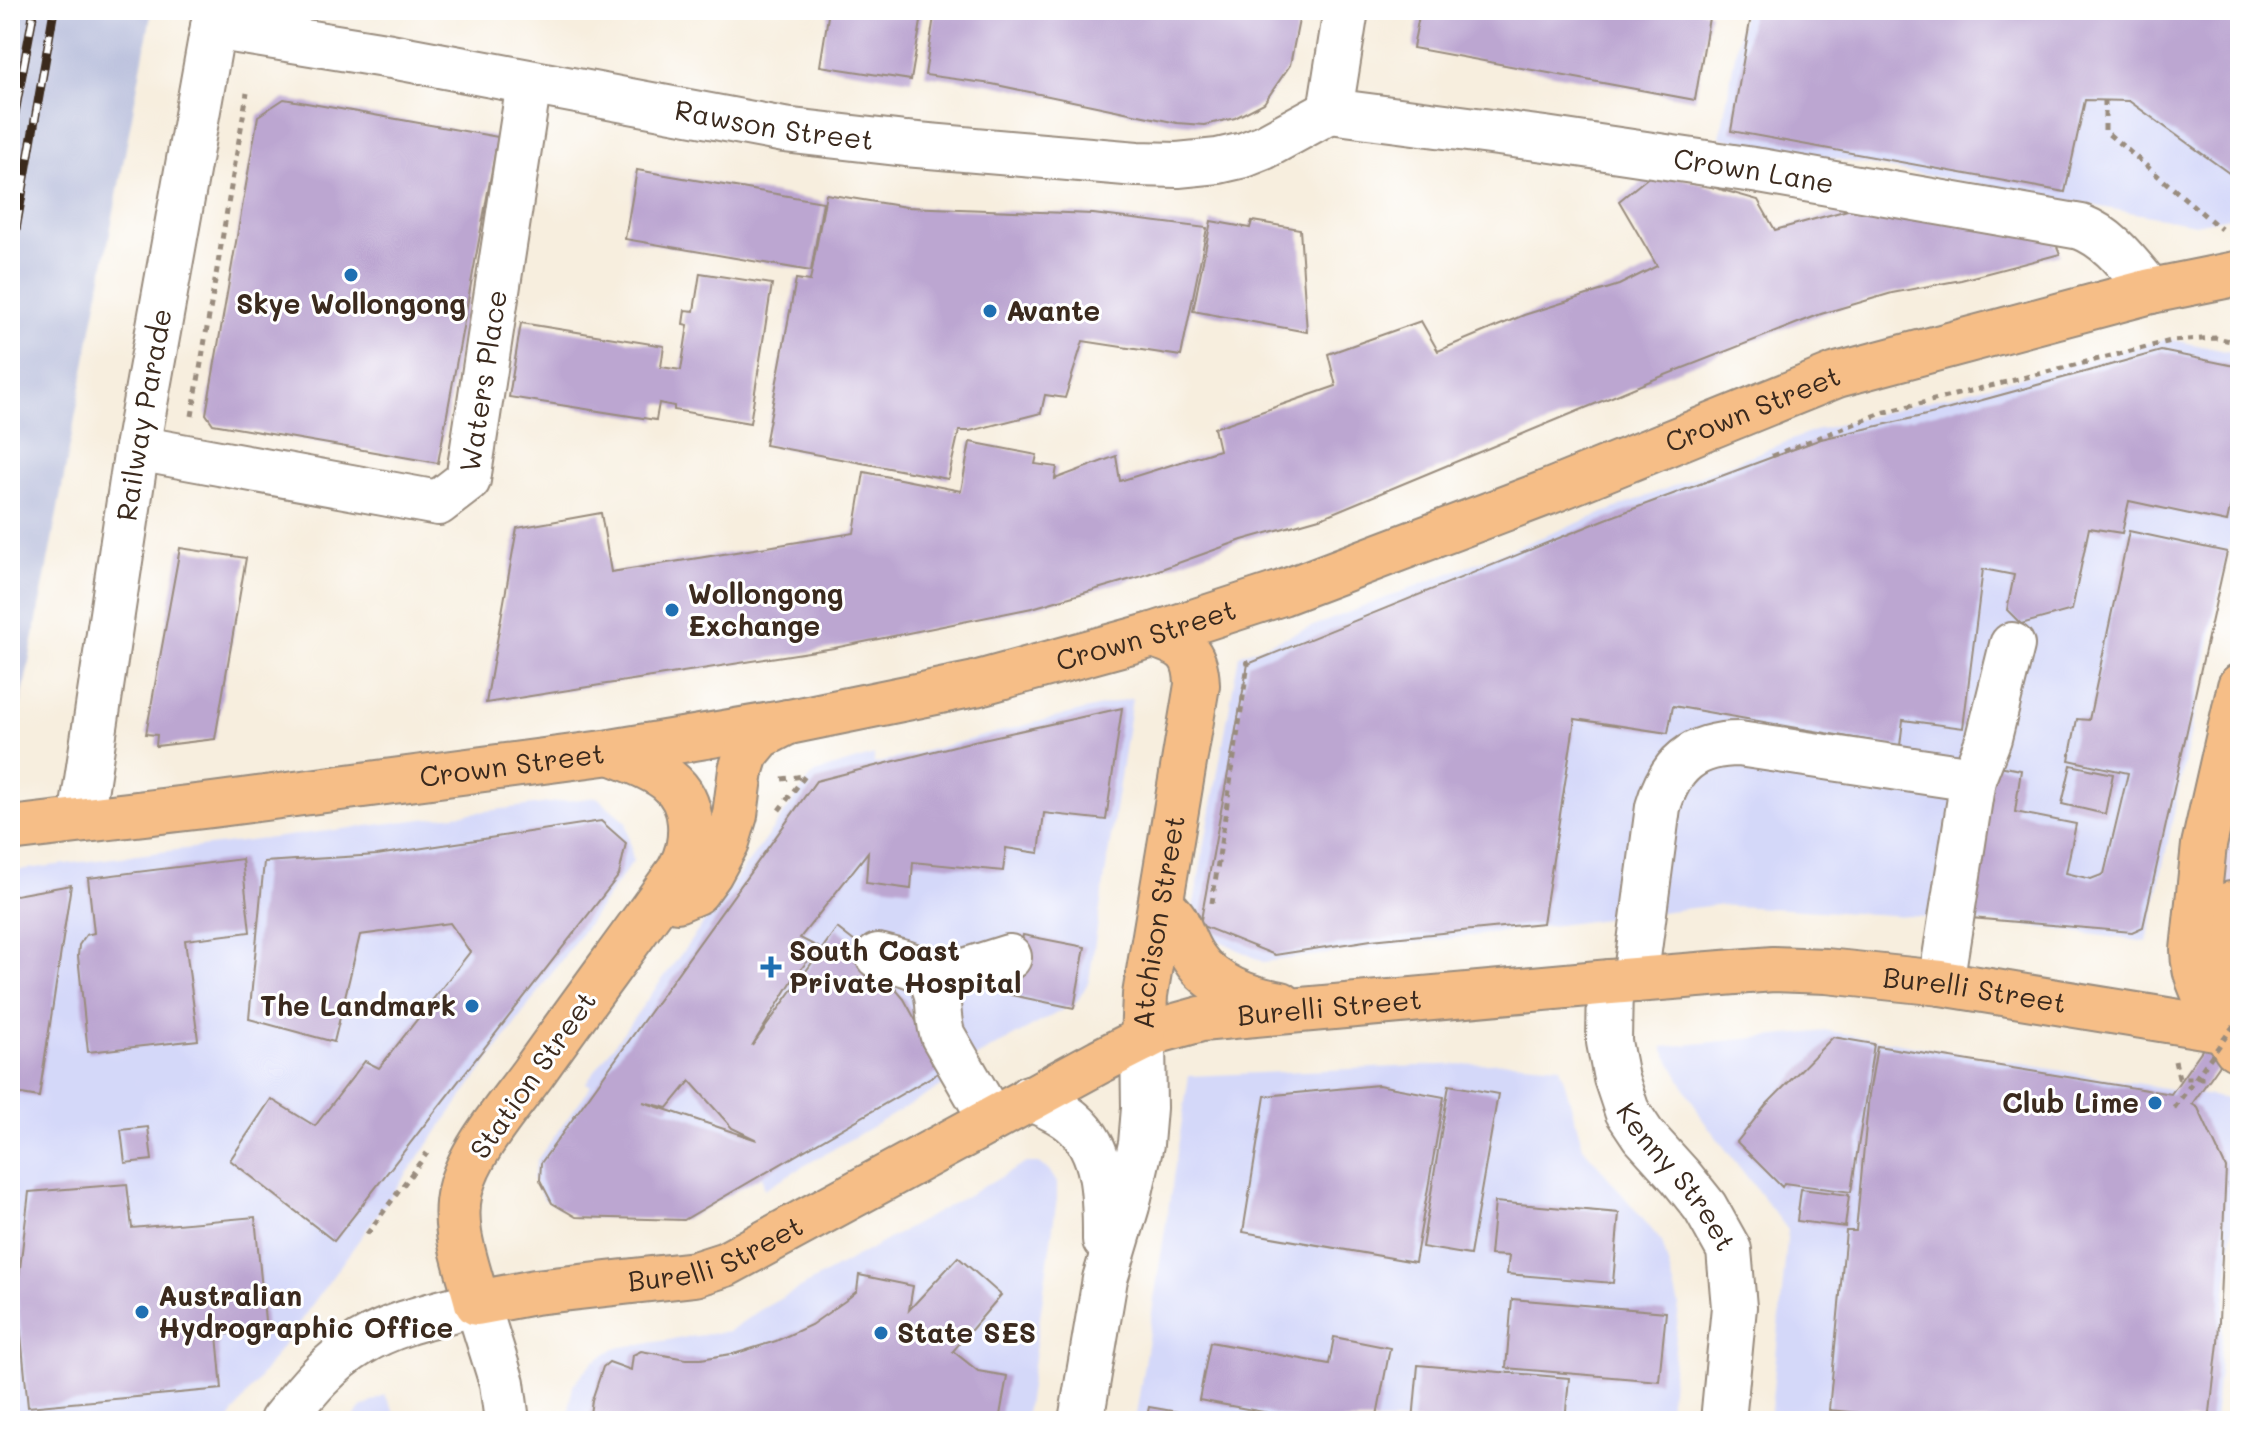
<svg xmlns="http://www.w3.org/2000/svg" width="2250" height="1431" font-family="Mali,sans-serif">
<rect width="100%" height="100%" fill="#fff"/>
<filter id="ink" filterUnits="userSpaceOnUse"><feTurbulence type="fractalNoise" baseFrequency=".0125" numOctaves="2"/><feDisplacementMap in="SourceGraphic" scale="16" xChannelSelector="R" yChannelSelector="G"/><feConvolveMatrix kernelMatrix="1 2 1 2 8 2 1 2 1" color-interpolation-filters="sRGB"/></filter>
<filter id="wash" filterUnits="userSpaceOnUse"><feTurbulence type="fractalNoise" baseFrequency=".006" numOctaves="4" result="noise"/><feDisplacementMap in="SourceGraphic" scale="32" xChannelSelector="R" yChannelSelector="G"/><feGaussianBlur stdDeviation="1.8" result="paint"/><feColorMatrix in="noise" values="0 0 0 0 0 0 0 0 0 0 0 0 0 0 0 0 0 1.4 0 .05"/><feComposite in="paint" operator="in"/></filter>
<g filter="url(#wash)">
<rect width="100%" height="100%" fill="#f7eede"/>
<g fill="#d4d8f9">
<polygon points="1743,10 2240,10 2240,215 2195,224 1720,138"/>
<polygon points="2168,339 2240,354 2240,496 2147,942 2038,927 1924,917 1716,905 1263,962 1190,926 1239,655 1817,430"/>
<polygon points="1132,698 1089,981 1077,1002 942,1076 946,1084 764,1189 762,1176 684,1220 576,1217 544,1199 533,1179 537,1160 591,1086 586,1083 814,773 874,755 874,764"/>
<polygon points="597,797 626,822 633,861 228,1421 10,1421 10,871"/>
<polygon points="1828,1031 2240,1101 2240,1150 2214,1421 1770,1421 1788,1230 1703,1120 1662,1047"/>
<polygon points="1511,1062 1560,1066 1583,1147 1662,1242 1679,1305 1668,1421 1135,1421 1189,1076"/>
<polygon points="1026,1163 1038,1163 1049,1170 1057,1183 1057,1199 1025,1421 567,1421 573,1385 593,1362 615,1348 729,1331 760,1310"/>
<polygon points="385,1395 399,1421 351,1421 362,1408"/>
</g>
<polygon fill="#bdc3de" points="10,10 152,10 10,763"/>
<g id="blocks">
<g fill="#bca6d1" fill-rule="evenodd">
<polygon points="829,10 923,10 911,80 820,66"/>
<polygon points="935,10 1301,10 1290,65 1264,103 1235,118 1204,125 1177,123 992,84 925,75"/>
<polygon points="1420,10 1697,10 1710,12 1695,100 1413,48"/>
<polygon points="1752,10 2240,10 2240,181 2129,101 2085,100 2065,192 1731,131"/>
<polygon points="284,99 498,137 438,463 213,424 206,414 258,116"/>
<polygon points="637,170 823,202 811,271 625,239"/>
<polygon points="1656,171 1758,200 1775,230 1862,206 2054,239 2060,254 1961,280 1892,293 1821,314 1655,379 1323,517 1242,540 1142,576 1032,608 834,648 486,703 517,528 601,513 611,572 854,533 864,472 961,491 970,442 1037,455 1035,464 1057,467 1055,479 1116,456 1120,481 1219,450 1214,428 1336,386 1328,354 1421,321 1438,351 1524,315 1619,285 1657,266 1619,201"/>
<polygon points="826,194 906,207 1093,214 1207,228 1181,356 1083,341 1065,398 1045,395 1041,413 970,431 959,431 948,479 765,445 796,279 810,281"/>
<polygon points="1211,221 1250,228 1252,221 1300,229 1307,332 1193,311"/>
<polygon points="700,273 772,284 750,423 674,410 674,406 659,403 656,420 509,397 521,323 664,346 661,367 681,370 688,325 683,324 685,310 694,311"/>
<polygon points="2161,351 2240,367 2240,463 2227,522 2129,501 2122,533 2089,528 2072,610 2021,624 2007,610 2014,575 1983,569 1963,728 1903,720 1900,746 1673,706 1668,733 1575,719 1543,923 1371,940 1275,955 1200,925 1248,664 1606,519 1821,439 1935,413"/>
<polygon points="2129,531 2227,552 2143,927 2132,932 1971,918 1993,765 2021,770 2015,812 2076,824 2066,873 2091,879 2104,874 2128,773 2069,760 2077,719 2089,720"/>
<polygon points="180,548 246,558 215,739 156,746 157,735 146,734"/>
<path d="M 1122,708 L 1106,820 L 1044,813 L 1039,853 L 1006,848 L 1003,871 L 913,862 L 911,889 L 866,883 L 868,852 L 800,938 L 818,947 L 792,981 L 752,1046 L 837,928 L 855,942 L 904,999 L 943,1070 L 684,1220 L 576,1217 L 552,1203 L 540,1180 L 541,1163 L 816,781 L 974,741 ZM 690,1081 L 732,1128 L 757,1140 L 643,1102 L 668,1108 Z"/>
<polygon points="2071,765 2113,774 2105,814 2062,804"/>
<polygon points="2239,787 2240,787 2240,914 2218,881"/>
<polygon points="601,821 626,843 619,875 334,1241 230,1160 271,1099 315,1126 365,1061 379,1068 470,952 450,923 360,935 334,1042 249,1019 264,862 377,855"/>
<polygon points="242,859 250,932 185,940 198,1040 88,1052 78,956 79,945 86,935 94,933 88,878"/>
<polygon points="71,885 39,1097 10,1092 10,896"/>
<polygon points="1023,935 1085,947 1074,1008 1011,995"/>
<polygon points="2240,996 2240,1036 2192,1104 2198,1108 2226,1168 2218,1343 2209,1421 1941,1421 1829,1410 1846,1231 1856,1231 1869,1094 1877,1046 2171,1094"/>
<polygon points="1833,1037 1874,1044 1851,1192 1784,1183 1782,1187 1737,1142 1766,1105"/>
<polygon points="1378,1085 1444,1097 1415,1262 1243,1232 1265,1096"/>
<polygon points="1449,1085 1498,1094 1470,1255 1422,1247"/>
<polygon points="148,1127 152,1160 125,1163 121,1130"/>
<polygon points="127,1184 132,1228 255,1217 266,1331 217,1335 222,1389 28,1407 17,1294 29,1192"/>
<polygon points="1801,1189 1849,1195 1845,1227 1797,1221"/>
<polygon points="1495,1202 1619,1213 1613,1283 1507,1274 1509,1256 1490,1255"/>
<polygon points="958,1257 1001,1295 953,1351 978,1371 1007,1376 999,1421 589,1421 592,1400 603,1367 609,1362 631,1370 633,1355 641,1351 686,1359 701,1359 737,1353 776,1341 811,1325 845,1301 857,1291 859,1275 913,1286 909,1310"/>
<polygon points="1512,1299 1666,1312 1659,1381 1506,1368"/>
<polygon points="1334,1337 1390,1348 1376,1421 1311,1421 1199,1400 1210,1342 1329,1364"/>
<polygon points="1418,1365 1569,1378 1565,1421 1413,1421"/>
<polygon points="1149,1407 1219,1419 1219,1421 1146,1421"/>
</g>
</g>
</g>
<g filter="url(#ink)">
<use href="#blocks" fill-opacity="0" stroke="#998c7e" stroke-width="2"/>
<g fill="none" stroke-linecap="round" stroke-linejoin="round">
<g stroke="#998c7e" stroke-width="48">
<g id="minor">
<path id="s1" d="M 213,27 L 391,56 L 784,130 L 906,144 L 1137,164 L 1178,165 L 1218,161 L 1244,155 L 1264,147 L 1330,111"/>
<path id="s2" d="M 1330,111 L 1545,139 L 1760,171 L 2081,227 C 2112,239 2130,267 2151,291"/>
<polyline points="1330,111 1346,10"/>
<path id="s3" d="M 137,448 L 438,503 L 468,480 L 529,83"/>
<polyline points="1973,779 1989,738 2012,645"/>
<path id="s4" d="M 81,820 L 137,448 L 216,10"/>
<path d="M 878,956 C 909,964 936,967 938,1004 C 939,1015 939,1025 943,1036 L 991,1119"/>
<path d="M 1635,980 L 1658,807 C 1670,765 1693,744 1739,744 L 1973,779 L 1941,983"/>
<polyline points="933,981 1009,957"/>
<path id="s5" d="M 1610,982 L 1609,1042 L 1616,1078 L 1627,1111 L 1643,1135 L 1681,1177 L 1705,1207 L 1729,1250 L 1734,1307 L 1723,1421"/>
<path d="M 1029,1098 C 1044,1105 1061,1111 1073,1122 C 1106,1150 1105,1200 1105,1240"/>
<path d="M 282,1421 C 305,1392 329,1362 361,1343 C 396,1322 438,1314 477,1303 L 502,1383 L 507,1421"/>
<polyline points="1081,1421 1105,1279 1127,1206 1141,1144 1144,1108 1143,1039"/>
</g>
</g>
<g stroke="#998c7e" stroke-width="48">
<g id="major">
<path id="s6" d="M 611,752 C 646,767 687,777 690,823 C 691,841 688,855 679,871 C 631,939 581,1005 533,1073 C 509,1106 469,1151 460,1191 C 451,1229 468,1266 477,1303 L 535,1292 L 695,1274 L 726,1264 L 1100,1061 L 1161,1030 L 1201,1019 L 1610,982 L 1773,969 L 1826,971 L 1941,983 L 2240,1032"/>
<path id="s7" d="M 10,829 L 212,805 L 611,752 L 789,722 L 975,684 L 1153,635 L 1282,593 L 1546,493 L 1837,375 L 2151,291 L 2240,273"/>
<polyline points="677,900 696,892 710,873 727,842 735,815 741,770 746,754 761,736 788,722"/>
<path d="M 1161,904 C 1167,910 1174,916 1177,923 C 1183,935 1186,947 1194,958 C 1212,986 1250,999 1281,1004"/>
<path d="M 2231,904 C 2224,940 2220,963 2240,995"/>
<path id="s8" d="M 1143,1039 L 1145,995 L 1197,685 C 1196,651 1184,645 1153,635"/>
<path d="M 2236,1048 C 2218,1017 2193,987 2193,950 L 2204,845 L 2240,686"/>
</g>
</g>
<g stroke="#998c7e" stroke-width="5" stroke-dasharray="6 6" stroke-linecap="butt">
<polyline points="2105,100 2105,131 2221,229"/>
<polyline points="192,416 247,93"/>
<polyline points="1772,456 1882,413 2171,341 2216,338 2240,343"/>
<polyline points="782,779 804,776"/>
<polyline points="779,810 805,776"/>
<polyline points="1212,903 1248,664 1246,659"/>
<polyline points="2175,1061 2179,1078 2208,1078"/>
<polyline points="367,1234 427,1153"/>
</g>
<use href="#minor" stroke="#fff" stroke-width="44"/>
<use href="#major" stroke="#f6be87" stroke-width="44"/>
<g stroke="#3b2a1e" stroke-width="9">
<g id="rail">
<polyline points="10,140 34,10"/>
<polyline points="10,264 54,10"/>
</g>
</g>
<use href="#rail" stroke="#fff" stroke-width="6" stroke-dasharray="18" stroke-linecap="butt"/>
<polyline stroke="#998c7e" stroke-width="5" stroke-dasharray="6 6" stroke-linecap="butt" points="2174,1108 2240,1017"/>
</g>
</g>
<g fill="#1f6fb2" stroke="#fff" stroke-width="3">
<circle cx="351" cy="275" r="8"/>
<circle cx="990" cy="311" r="8"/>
<circle cx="672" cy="610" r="8"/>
<path d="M767 955h8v8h8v8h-8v8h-8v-8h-8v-8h8z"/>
<circle cx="472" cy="1006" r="8"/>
<circle cx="2155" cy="1103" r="8"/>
<circle cx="142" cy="1312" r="8"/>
<circle cx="881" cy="1333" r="8"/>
</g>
<g text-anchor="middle" stroke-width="6" stroke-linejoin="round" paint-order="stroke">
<g font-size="28" fill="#3b2a1e" stroke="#fff">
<text dy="10" stroke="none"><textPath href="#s1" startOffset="570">Rawson Street</textPath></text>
<text dy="10" stroke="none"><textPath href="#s2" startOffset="428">Crown Lane</textPath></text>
<text dy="10" stroke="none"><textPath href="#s3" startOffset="444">Waters Place</textPath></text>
<text dy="10" stroke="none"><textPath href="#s7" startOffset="1802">Crown Street</textPath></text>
<text dy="10" stroke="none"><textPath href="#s4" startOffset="410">Railway Parade</textPath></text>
<text dy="10" stroke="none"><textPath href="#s7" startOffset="1154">Crown Street</textPath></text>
<text dy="10" stroke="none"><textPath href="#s7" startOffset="506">Crown Street</textPath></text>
<text dy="10" stroke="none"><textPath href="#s8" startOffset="118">Atchison Street</textPath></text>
<text dy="10" stroke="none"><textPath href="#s6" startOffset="2232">Burelli Street</textPath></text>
<text dy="10" stroke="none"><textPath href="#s6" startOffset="1584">Burelli Street</textPath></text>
<text transform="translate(533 1075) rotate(-55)" y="10">Station Street</text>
<text dy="10" stroke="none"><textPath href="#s5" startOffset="214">Kenny Street</textPath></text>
<text dy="10" stroke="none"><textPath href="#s6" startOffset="912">Burelli Street</textPath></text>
</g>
<g font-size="28" font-weight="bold" fill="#3b2a1e" stroke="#fff" text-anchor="start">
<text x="351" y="314" text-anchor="middle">Skye Wollongong</text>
<text x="1006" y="321">Avante</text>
<text x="688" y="604">Wollongong<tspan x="688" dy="32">Exchange</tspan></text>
<text x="789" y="961">South Coast<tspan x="789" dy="32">Private Hospital</tspan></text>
<text x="456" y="1016" text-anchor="end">The Landmark</text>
<text x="2139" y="1113" text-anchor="end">Club Lime</text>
<text x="158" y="1306">Australian<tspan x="158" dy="32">Hydrographic Office</tspan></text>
<text x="897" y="1343">State SES</text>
</g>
</g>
<rect width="2250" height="1431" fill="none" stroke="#fff" stroke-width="40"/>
</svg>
